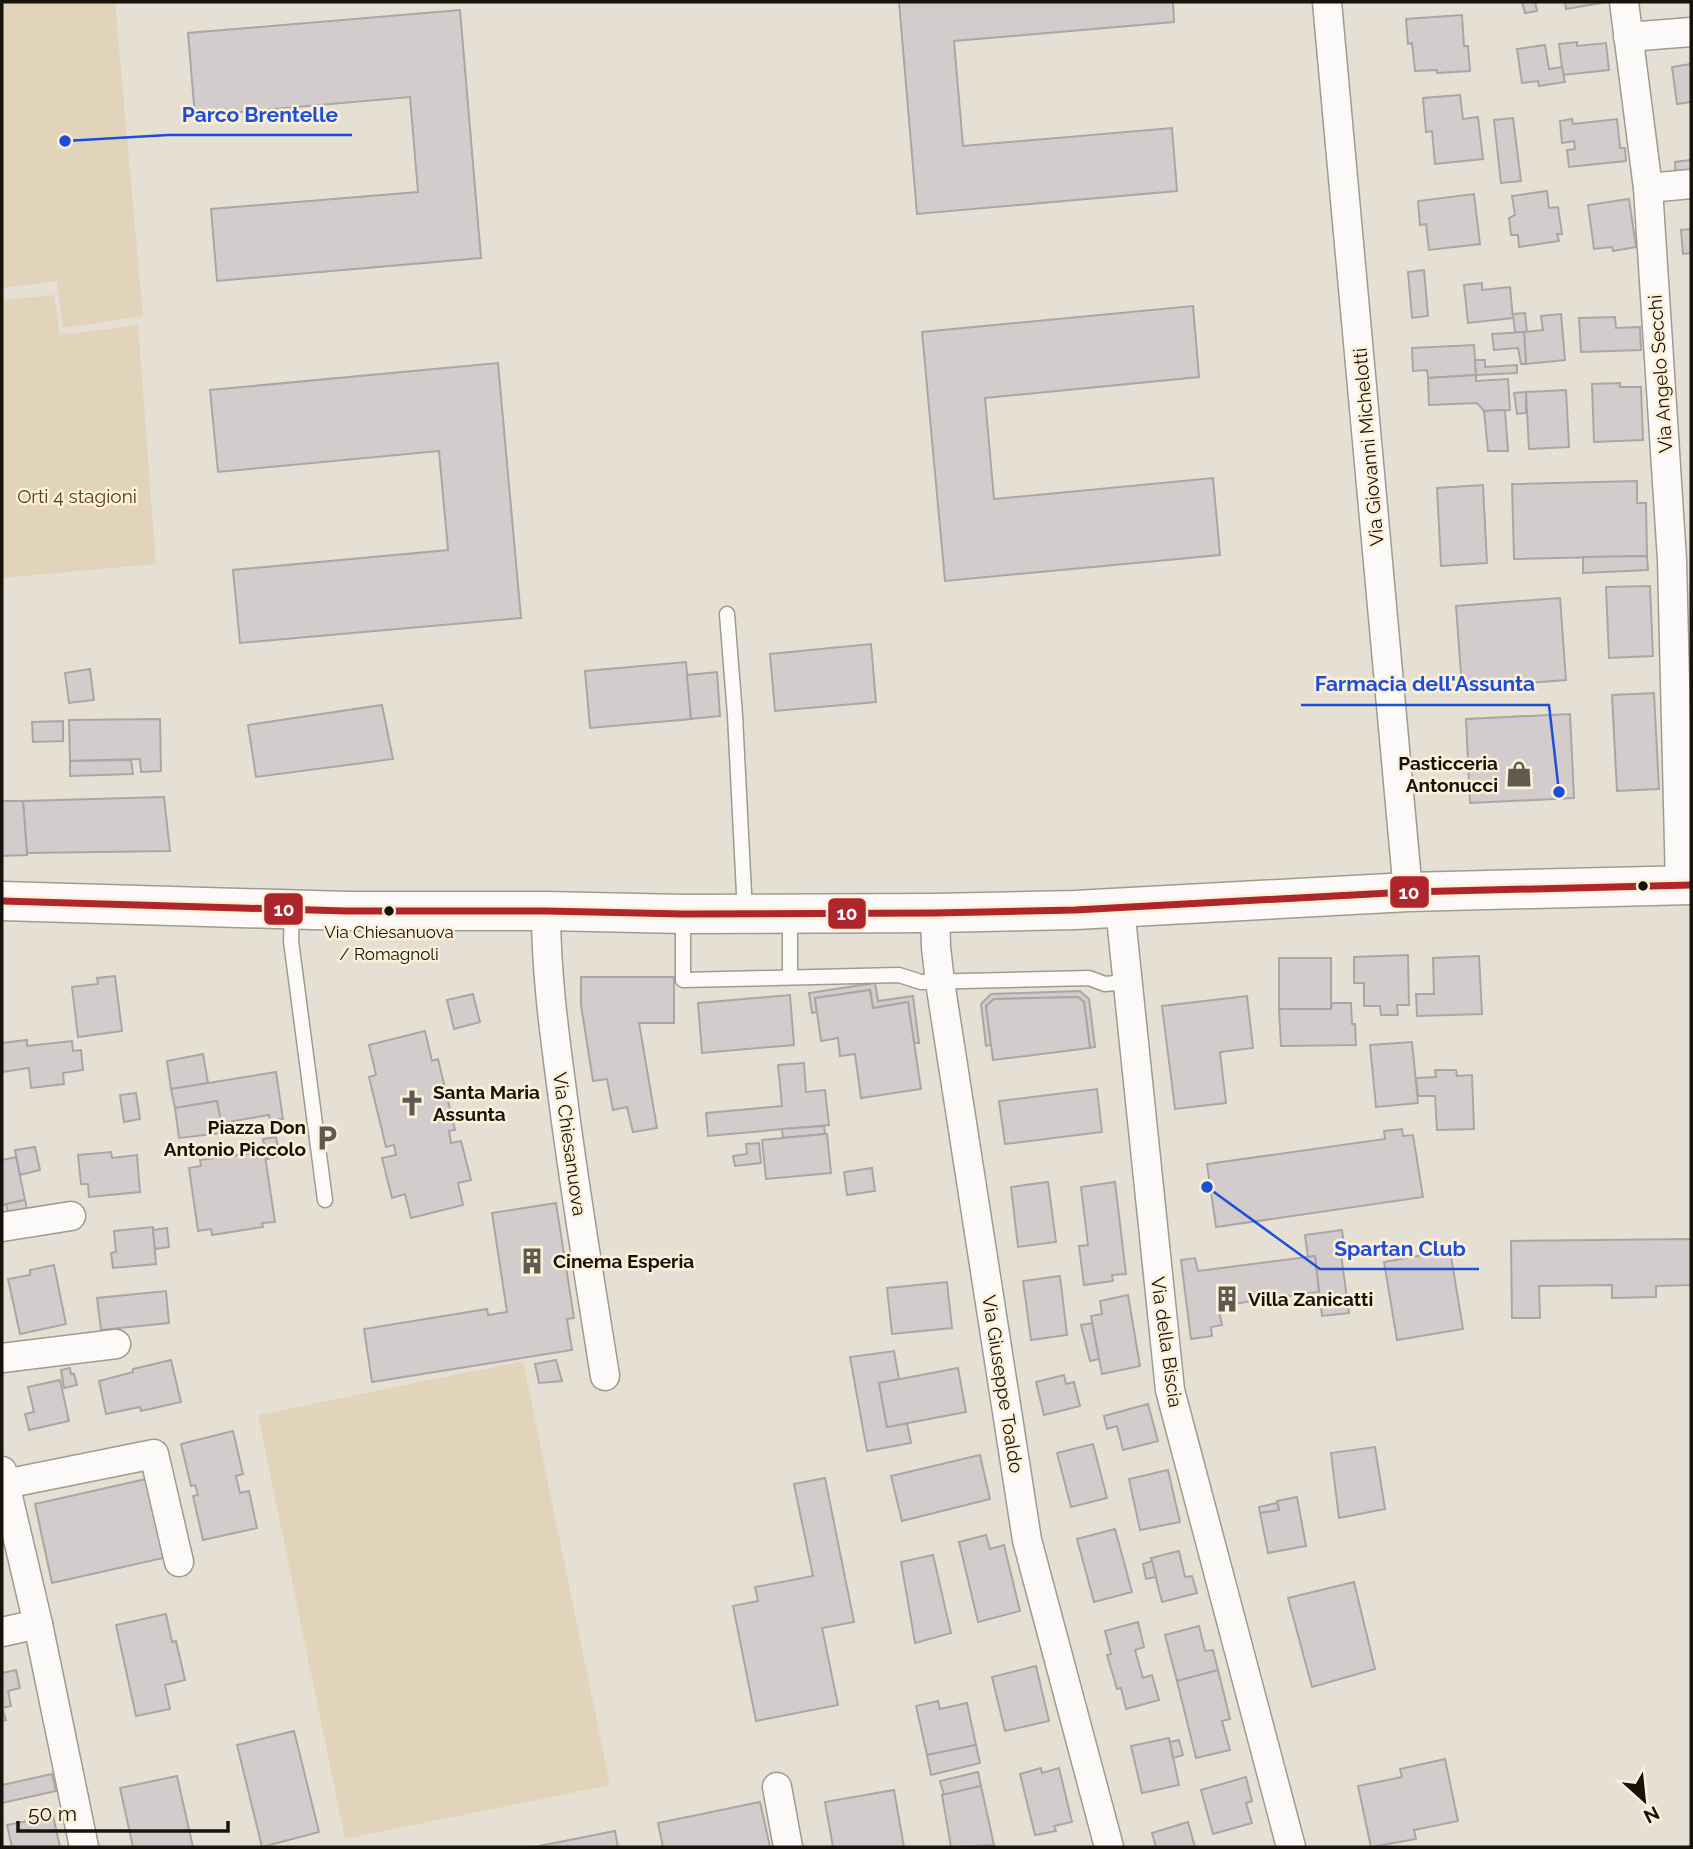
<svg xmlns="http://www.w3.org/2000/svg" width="1693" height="1849" font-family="Raleway,sans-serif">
<rect width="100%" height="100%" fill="#e6e0d4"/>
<g fill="#e2d4bb">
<polygon points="2,2 115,2 143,316 63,328 57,281 2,288"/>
<polygon points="54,295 60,335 138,325 156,564 2,578 2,300"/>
<polygon points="523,1361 610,1785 345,1839 258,1415"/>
</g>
<g fill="#d2cdcc" stroke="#aba6a5" stroke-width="2">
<polygon points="899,2 1173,2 1174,22 954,41 963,146 1172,128 1177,191 917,214"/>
<polygon points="1522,2 1535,2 1537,11 1525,13"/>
<polygon points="1565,2 1607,2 1566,9"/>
<polygon points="460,10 481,258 217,281 211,209 418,192 410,97 195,116 188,33"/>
<polygon points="1462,15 1464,46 1468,46 1470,71 1437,73 1437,70 1415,71 1412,43 1408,44 1406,19"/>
<polygon points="1577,42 1577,46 1606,43 1609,70 1563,75 1559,44"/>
<polygon points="1545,45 1549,69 1562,67 1565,82 1539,86 1538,81 1522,83 1517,49"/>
<polygon points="1691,64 1691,102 1677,104 1672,67"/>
<polygon points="1460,95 1463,119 1478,117 1483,159 1435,164 1432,131 1426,132 1423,98"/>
<polygon points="1513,118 1521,181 1501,183 1494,120"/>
<polygon points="1572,119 1573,124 1617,119 1620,148 1625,148 1626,161 1569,167 1567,150 1575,149 1574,141 1562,143 1560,121"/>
<polygon points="1691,160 1691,177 1676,178 1675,162"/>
<polygon points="1547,191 1549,208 1558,207 1562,234 1557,234 1559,241 1519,247 1518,235 1511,235 1509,218 1515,215 1512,196"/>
<polygon points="1474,194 1480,244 1429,250 1426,224 1420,225 1418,201"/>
<polygon points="1629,199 1636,247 1613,251 1612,247 1594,249 1588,205"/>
<polygon points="1691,229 1691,253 1683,254 1681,230"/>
<polygon points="1424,270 1428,316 1412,318 1408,272"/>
<polygon points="1482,283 1482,290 1510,287 1513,318 1468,323 1464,285"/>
<polygon points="1193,306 1199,377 985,398 994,499 1213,478 1220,555 945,581 922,332"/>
<polygon points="1525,313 1527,332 1515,332 1513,314"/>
<polygon points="1561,314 1565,360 1526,364 1524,332 1543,330 1541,316"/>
<polygon points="1615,317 1616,328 1640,327 1641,350 1581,352 1579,318"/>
<polygon points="1524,332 1526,364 1521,364 1518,348 1494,350 1492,334"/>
<polygon points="1474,345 1476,375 1428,378 1427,370 1413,371 1412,348"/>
<polygon points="1475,360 1485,360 1485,367 1517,365 1517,373 1476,375"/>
<polygon points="498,363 521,618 240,643 233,570 448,550 439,451 218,472 210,390"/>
<polygon points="1476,375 1476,381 1508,379 1510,410 1484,411 1477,403 1429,405 1428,378"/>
<polygon points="1620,383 1620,387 1641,387 1643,440 1594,442 1592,384"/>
<polygon points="1566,390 1569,447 1529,449 1526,392"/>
<polygon points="1526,392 1526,413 1517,414 1514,393"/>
<polygon points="1505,410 1508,451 1488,451 1484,411"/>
<polygon points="1637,481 1637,503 1646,503 1647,556 1514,559 1512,484"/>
<polygon points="1483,485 1487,563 1441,566 1437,488"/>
<polygon points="1647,556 1648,570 1583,573 1583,557"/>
<polygon points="1650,586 1653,656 1609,658 1606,587"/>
<polygon points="1560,598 1566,680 1462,688 1456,606"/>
<polygon points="871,644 876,702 775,711 770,654"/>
<polygon points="686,662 691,719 590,728 585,671"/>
<polygon points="90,669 94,700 69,703 65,673"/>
<polygon points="717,672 720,716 691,719 687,675"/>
<polygon points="1654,693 1659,789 1617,791 1612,695"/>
<polygon points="382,705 393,759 256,777 248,725"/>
<polygon points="1570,714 1574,798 1470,803 1466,719"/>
<polygon points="160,719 161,771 141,772 140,759 70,761 69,720"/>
<polygon points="63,721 63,741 33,742 32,722"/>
<polygon points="131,760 133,774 70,776 70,761"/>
<polygon points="164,797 170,851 27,853 23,801"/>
<polygon points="2,801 23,801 27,855 2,856"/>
<polygon points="1408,955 1409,1005 1397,1005 1398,1015 1381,1015 1380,1006 1364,1006 1364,983 1354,983 1354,957"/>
<polygon points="1479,956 1482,1014 1417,1016 1416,994 1434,994 1433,958"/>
<rect x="1279" y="958" width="52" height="51"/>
<polygon points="115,976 122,1031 78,1037 72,987 98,984 97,978"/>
<polygon points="581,977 674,977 674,1023 639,1023 657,1128 633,1132 627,1107 613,1110 607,1079 593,1081 581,1005"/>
<polygon points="875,983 878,1001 913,996 919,1043 914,1043 908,1002 873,1008 870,990 815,998 817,1012 812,1013 809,993"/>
<polygon points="870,990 873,1008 908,1002 921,1089 861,1098 855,1054 840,1056 838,1038 821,1041 815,998"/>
<polygon points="1080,991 1089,999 1095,1047 1090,1048 1084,1002 1078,997 994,999 986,1006 991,1045 986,1046 981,1004 991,994"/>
<polygon points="473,994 480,1022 454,1029 447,1000"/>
<polygon points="790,995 794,1045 702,1053 698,1003"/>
<polygon points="1247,996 1253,1048 1220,1052 1226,1103 1175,1109 1162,1006"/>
<polygon points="1078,997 1084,1002 1090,1048 993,1060 986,1006 994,999"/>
<polygon points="1332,1003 1351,1003 1352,1024 1355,1024 1356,1045 1281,1046 1279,1009 1331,1009"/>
<polygon points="425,1031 432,1061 438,1059 455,1130 449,1131 451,1143 461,1141 471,1180 458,1183 463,1205 411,1218 405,1194 392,1198 382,1158 396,1155 394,1145 386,1147 369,1077 376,1075 369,1045"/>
<polygon points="27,1040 27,1046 72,1041 73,1051 81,1050 83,1070 63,1073 64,1084 31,1088 29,1068 2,1072 2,1043"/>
<polygon points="1412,1042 1418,1103 1376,1107 1370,1045"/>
<polygon points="203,1054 208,1083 171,1089 167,1061"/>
<polygon points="804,1063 806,1092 825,1090 829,1125 708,1136 706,1113 782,1106 778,1065"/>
<polygon points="1435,1070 1456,1070 1457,1076 1472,1075 1474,1129 1437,1130 1435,1096 1418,1096 1416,1078 1436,1077"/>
<polygon points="276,1072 283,1119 277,1119 278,1124 271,1125 269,1115 228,1122 230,1132 223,1133 217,1101 175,1108 171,1089"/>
<polygon points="1097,1089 1102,1132 1005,1144 999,1101"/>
<polygon points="136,1093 140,1119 124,1122 120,1095"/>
<polygon points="217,1101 223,1133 179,1138 175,1108"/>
<polygon points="824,1126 825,1134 783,1138 782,1129"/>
<polygon points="1402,1129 1403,1136 1413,1135 1423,1197 1216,1227 1207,1164 1385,1139 1384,1131"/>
<polygon points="825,1134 827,1134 831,1173 766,1179 762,1140"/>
<polygon points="276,1137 280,1156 267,1159 263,1139"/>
<polygon points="759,1143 761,1163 735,1166 733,1156 747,1154 746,1144"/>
<polygon points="35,1147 40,1170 20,1175 15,1150"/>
<polygon points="111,1152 112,1158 137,1155 140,1192 89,1197 88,1184 81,1184 78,1155"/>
<polygon points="253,1153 253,1158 265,1156 275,1222 262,1223 263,1227 212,1235 211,1229 198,1231 189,1168 201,1166 200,1160"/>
<polygon points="16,1157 25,1200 2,1205 2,1160"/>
<polygon points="872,1168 875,1191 847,1195 844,1172"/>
<polygon points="1048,1182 1056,1242 1018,1247 1011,1187"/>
<polygon points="1115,1182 1126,1274 1112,1275 1113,1281 1084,1285 1079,1246 1088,1245 1081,1187"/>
<polygon points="25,1200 28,1213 9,1217 6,1204"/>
<polygon points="556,1203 574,1318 567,1319 572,1350 372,1382 364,1329 487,1309 488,1315 507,1312 492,1213"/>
<polygon points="153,1227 156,1264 113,1268 111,1253 116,1252 114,1231"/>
<polygon points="167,1228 169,1247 155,1249 153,1230"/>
<polygon points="1342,1230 1345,1253 1341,1254 1349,1313 1322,1316 1315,1256 1308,1257 1305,1235"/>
<polygon points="1691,1239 1691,1285 1656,1286 1656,1297 1612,1298 1612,1285 1539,1286 1540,1318 1512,1318 1511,1241"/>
<polygon points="1450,1250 1463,1329 1397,1340 1384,1262"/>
<polygon points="1315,1256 1319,1292 1218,1306 1222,1325 1211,1327 1212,1336 1191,1339 1181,1260 1195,1258 1198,1271"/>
<polygon points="54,1265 66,1324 20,1334 8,1279 30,1275 30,1270"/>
<polygon points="1060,1276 1067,1335 1031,1340 1023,1281"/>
<polygon points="947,1282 952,1328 892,1334 887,1288"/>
<polygon points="166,1291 169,1323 101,1330 97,1298"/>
<polygon points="1128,1295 1140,1366 1102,1374 1091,1316 1102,1314 1100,1301"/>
<polygon points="1092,1323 1099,1359 1090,1361 1081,1325"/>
<polygon points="894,1351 899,1379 879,1383 887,1427 907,1423 911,1443 867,1451 850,1357"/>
<polygon points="171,1360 181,1402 141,1411 140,1407 106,1414 99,1381 133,1372 133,1369"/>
<polygon points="556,1360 562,1381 539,1383 535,1364"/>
<polygon points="70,1368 71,1374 74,1374 77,1385 64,1388 61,1370"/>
<polygon points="958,1368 966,1412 887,1427 879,1383"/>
<polygon points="1064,1375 1066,1384 1074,1382 1080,1406 1044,1415 1036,1382"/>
<polygon points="60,1380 69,1421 29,1430 25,1414 34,1412 28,1387"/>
<polygon points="1148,1404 1158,1441 1123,1450 1117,1426 1107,1429 1104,1416"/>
<polygon points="233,1431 243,1474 236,1476 240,1493 249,1491 257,1528 203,1540 193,1496 198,1495 195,1485 191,1486 181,1444"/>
<polygon points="1093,1444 1107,1498 1071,1507 1057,1453"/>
<polygon points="1375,1447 1385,1509 1339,1518 1331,1453"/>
<polygon points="980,1455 990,1499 902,1521 891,1476"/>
<polygon points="1168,1470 1180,1522 1140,1530 1129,1479"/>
<polygon points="155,1477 172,1556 52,1583 35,1504"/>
<polygon points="825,1478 854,1622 822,1628 838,1705 756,1721 733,1606 758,1601 755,1587 813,1576 794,1484"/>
<polygon points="1297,1497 1306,1546 1268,1553 1260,1513 1279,1510 1277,1501"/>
<polygon points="1277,1503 1279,1510 1260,1513 1259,1507"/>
<polygon points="1115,1529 1132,1592 1094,1602 1077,1539"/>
<polygon points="986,1535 990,1549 1004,1545 1020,1611 978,1622 959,1542"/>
<polygon points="1179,1551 1185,1577 1192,1576 1197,1593 1162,1602 1151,1558"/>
<polygon points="933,1555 951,1633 915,1643 901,1562"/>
<polygon points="1152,1561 1156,1577 1146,1579 1143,1564"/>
<polygon points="1354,1582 1375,1669 1312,1687 1288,1598"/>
<polygon points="166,1614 172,1642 176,1641 185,1680 165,1685 170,1709 136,1716 116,1625"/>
<polygon points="1138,1622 1144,1647 1135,1650 1143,1678 1152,1675 1159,1700 1126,1709 1121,1688 1117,1689 1107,1655 1111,1654 1105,1631"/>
<polygon points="1199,1626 1205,1651 1213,1650 1218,1670 1177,1681 1165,1635"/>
<polygon points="1036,1666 1049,1721 1005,1731 992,1677"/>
<polygon points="16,1670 20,1688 8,1691 11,1706 2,1708 6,1720 2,1721 2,1673"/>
<polygon points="1218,1670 1230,1719 1222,1721 1230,1750 1196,1758 1177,1681"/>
<polygon points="938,1701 940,1709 967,1703 976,1745 927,1755 916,1706"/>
<polygon points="294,1731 319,1832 262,1847 237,1745"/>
<polygon points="1169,1738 1179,1785 1142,1793 1131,1746"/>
<polygon points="1179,1740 1183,1755 1173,1758 1170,1742"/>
<polygon points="976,1745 980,1763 931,1775 927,1755"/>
<polygon points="1445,1759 1458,1821 1414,1830 1416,1839 1371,1847 1358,1786 1402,1777 1400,1769"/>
<polygon points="1041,1768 1042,1773 1059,1768 1072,1822 1054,1826 1056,1831 1035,1835 1020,1774"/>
<polygon points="978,1772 981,1786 944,1795 940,1781"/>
<polygon points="52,1774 56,1791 2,1803 2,1785"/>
<polygon points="177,1776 193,1847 133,1847 120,1788"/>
<polygon points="1246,1777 1252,1801 1246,1803 1252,1823 1213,1834 1201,1790"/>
<polygon points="981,1786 994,1845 951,1847 942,1795"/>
<polygon points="894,1790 904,1847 833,1847 825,1802"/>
<polygon points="760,1802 770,1847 663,1847 658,1823"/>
<polygon points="53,1816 60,1847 12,1847 7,1825"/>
<polygon points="1188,1822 1195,1847 1156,1847 1152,1833"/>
<polygon points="615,1831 618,1847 534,1847"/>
</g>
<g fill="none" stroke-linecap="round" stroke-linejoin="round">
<g stroke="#9f9b91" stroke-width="17">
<g id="service">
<polyline points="727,614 735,715 745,913"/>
<polyline points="292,912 291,941 325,1200"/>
<polyline points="683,916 683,980 899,975 921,982 1089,978 1105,984 1127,982"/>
<polyline points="790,976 790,914"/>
</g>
</g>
<g stroke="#9f9b91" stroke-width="31">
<g id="minor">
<polyline points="1327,2 1408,892"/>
<polyline points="1624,2 1648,188 1672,560 1680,885"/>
<polyline points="1628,37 1691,32"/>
<polyline points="1648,188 1691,184"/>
<polyline points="1120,908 1170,1390 1291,1847"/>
<path d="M 546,911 C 546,972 554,1031 562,1091 C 574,1187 590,1281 605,1376"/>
<polyline points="935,913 936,947 940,982 1027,1540 1109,1847"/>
<polyline points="2,1227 71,1216"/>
<polyline points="2,1358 116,1344"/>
<polyline points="2,1471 38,1624 84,1847"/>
<polyline points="5,1484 154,1454 179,1562"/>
<polyline points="2,1632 38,1624"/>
<polyline points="777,1787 788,1847"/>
</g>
</g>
<g stroke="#9f9b91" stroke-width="41">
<polyline id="primary" points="2,901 346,911 546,911 683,914 935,913 1075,910 1408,892 1691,885"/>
</g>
<use href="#service" stroke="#fbfaf9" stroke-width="14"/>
<use href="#minor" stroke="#fbfaf9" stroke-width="28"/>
<use href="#primary" stroke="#fbfaf9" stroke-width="38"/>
<g stroke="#fcf0d9" stroke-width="12">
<polyline id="bus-1" points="2,901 346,911 546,911 683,914 935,913 1075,910 1408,892 1691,885"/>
</g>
<use href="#bus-1" stroke="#ae262b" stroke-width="7"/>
</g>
<defs>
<g id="shop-bare" transform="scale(2.1)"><path d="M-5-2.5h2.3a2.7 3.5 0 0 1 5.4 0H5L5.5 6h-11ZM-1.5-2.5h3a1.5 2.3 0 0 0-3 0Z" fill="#5f5b51" stroke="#fcf0d9" stroke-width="2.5" paint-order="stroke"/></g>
<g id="church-bare" transform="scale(2.1)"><path d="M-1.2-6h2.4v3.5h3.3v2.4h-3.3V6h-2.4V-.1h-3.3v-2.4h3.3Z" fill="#5f5b51" stroke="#fcf0d9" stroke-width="2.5" paint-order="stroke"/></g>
<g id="parking-bare" transform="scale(2.1)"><path d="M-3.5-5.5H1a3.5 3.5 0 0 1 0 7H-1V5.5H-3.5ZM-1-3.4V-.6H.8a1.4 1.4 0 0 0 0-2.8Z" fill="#5f5b51" stroke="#fcf0d9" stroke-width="2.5" paint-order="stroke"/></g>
<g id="building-bare" transform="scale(2.1)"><path d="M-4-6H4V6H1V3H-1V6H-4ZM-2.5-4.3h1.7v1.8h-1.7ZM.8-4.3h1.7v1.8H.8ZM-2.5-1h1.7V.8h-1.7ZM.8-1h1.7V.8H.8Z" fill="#5f5b51" stroke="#fcf0d9" stroke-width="2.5" paint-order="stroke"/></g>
</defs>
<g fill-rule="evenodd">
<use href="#shop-bare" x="1519" y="774"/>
<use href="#church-bare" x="412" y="1103"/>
<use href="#parking-bare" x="327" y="1138"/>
<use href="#building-bare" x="532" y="1261"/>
<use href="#building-bare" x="1227" y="1299"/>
</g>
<g fill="#17130b" stroke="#fcf0d9" stroke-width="2.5">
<circle cx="1643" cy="886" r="6"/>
<circle cx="389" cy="911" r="6"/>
</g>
<g text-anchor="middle" stroke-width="5" stroke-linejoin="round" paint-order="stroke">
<g font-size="17" fill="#17130b" stroke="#fcf0d9">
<text x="389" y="938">Via Chiesanuova<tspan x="389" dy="22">/ Romagnoli</tspan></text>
</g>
<g font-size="19" fill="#17130b" stroke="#fcf0d9">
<text transform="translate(1660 374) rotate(-94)" y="7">Via Angelo Secchi</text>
<text transform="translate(1368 447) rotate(-95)" y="7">Via Giovanni Michelotti</text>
<text transform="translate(570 1144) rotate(82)" y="7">Via Chiesanuova</text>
<text transform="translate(1167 1342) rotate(82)" y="7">Via della Biscia</text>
<text transform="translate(1003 1384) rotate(81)" y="7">Via Giuseppe Toaldo</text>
</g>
<g font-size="19" fill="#543f12" stroke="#fcf0d9">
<text x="77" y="503">Orti 4 stagioni</text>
</g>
<g font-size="19" font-weight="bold" fill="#17130b" stroke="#fcf0d9" text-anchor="start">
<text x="1498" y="770" text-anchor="end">Pasticceria<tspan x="1498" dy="22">Antonucci</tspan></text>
<text x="433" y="1099">Santa Maria<tspan x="433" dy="22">Assunta</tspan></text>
<text x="306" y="1134" text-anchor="end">Piazza Don<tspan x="306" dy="22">Antonio Piccolo</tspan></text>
<text x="553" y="1268">Cinema Esperia</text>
<text x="1248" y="1306">Villa Zanicatti</text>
</g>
</g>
<path fill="none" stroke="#1d4ed8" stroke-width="2.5" d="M65 141L168 135H352M1559 792L1549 705H1301M1207 1187L1320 1269H1479"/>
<g fill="#1d4ed8" stroke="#fcf0d9" stroke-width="2.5">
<circle cx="65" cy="141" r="7"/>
<circle cx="1559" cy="792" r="7"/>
<circle cx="1207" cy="1187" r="7"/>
</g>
<g font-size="21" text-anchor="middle" font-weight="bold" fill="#1d4ed8" stroke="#fcf0d9" stroke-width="5" stroke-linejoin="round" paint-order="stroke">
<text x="260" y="122">Parco Brentelle</text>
<text x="1425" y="691">Farmacia dell'Assunta</text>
<text x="1400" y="1256">Spartan Club</text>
</g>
<g stroke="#fcf0d9" stroke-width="2.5">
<rect x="1389" y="875" width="41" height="34" rx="7" fill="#ae262b"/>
<rect x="263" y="892" width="41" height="34" rx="7" fill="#ae262b"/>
<rect x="827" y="897" width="40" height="33" rx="7" fill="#ae262b"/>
</g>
<g font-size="19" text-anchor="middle" font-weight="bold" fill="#fff">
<text x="1409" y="899">10</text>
<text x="284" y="916">10</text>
<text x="847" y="920">10</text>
</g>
<rect width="1693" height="1849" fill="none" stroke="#17130b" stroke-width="7"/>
<g transform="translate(1644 1800) rotate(153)" stroke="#fcf0d9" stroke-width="5" paint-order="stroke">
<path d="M0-5L12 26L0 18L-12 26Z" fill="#17130b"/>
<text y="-10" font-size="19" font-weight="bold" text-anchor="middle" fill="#17130b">N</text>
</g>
<path d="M18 1821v10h210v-10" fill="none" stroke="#17130b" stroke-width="3.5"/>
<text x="28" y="1821" font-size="21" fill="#17130b" stroke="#fcf0d9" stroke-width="5" paint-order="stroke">50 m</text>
</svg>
